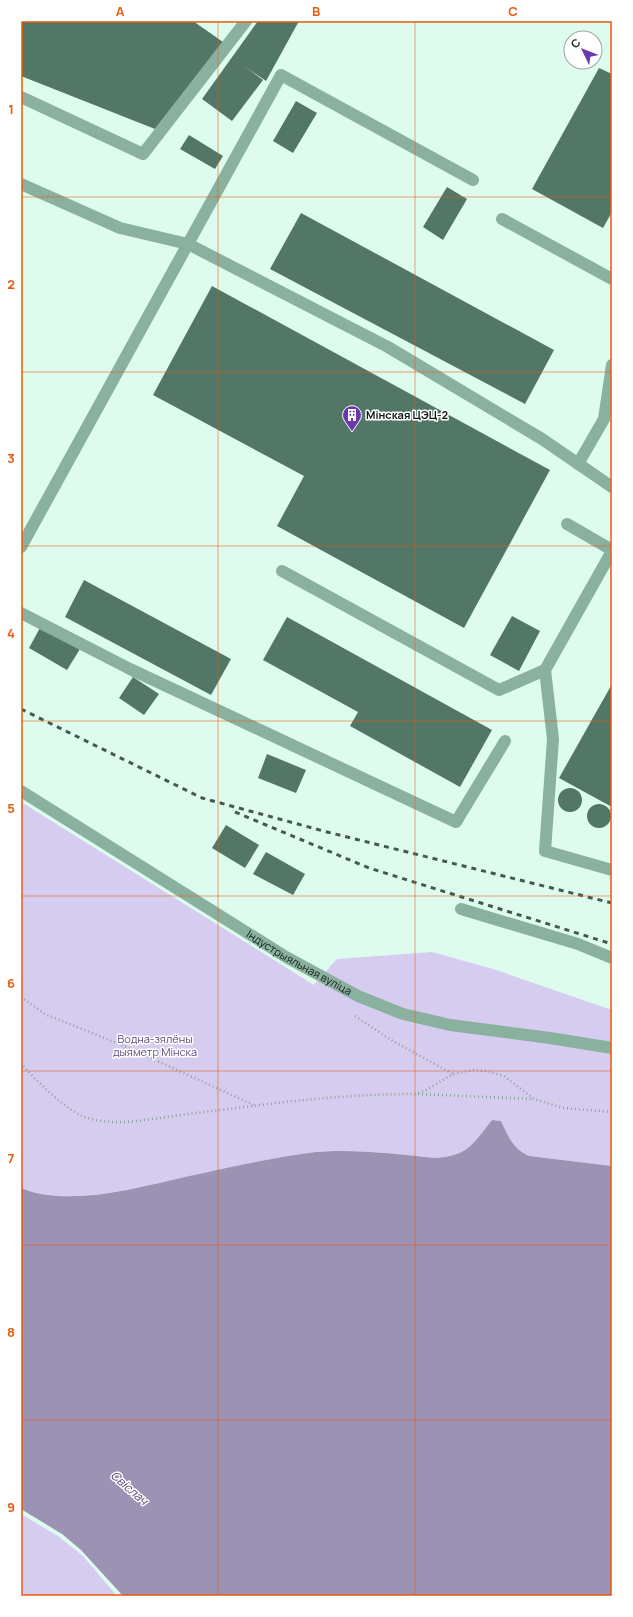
<svg xmlns="http://www.w3.org/2000/svg" width="633" height="1617" font-family="Manrope,sans-serif">
<rect width="100%" height="100%" fill="#ddfced"/>
<g fill="#d6ccef">
<path d="M 21,802 L 314,985 L 337,959 L 432,952 L 493,969 L 612,1010 L 612,1166 L 529,1156 C 513,1149 508,1136 501,1121 L 492,1120 C 473,1144 468,1156 435,1158 C 393,1154 350,1148 308,1153 C 261,1159 214,1172 168,1181 C 127,1190 83,1201 41,1194 C 34,1193 27,1190 21,1188 Z"/>
<polygon points="21,1514 58,1536 83,1556 117,1596 26,1596 21,1592"/>
</g>
<path fill="#9c92b3" d="M 492,1120 L 501,1121 C 508,1136 513,1149 529,1156 L 612,1166 L 612,1596 L 123,1596 L 81,1550 L 62,1534 L 21,1509 L 21,1188 C 27,1190 34,1193 41,1194 C 88,1202 140,1187 185,1177 C 226,1168 266,1159 308,1153 C 350,1148 393,1154 435,1158 C 468,1156 473,1144 492,1120 Z"/>
<g fill="#527767">
<polygon points="21,21 193,21 223,42 155,129 21,76"/>
<polygon points="258,21 299,21 266,81 244,66 263,80 232,121 202,99"/>
<polygon points="599,68 612,74 612,212 603,228 532,189"/>
<polygon points="296,101 317,113 293,153 273,141"/>
<polygon points="189,135 223,156 215,169 180,149"/>
<polygon points="447,187 467,199 443,240 423,227"/>
<polygon points="301,213 554,350 525,404 270,269"/>
<polygon points="212,286 550,470 464,628 277,526 304,476 153,395"/>
<polygon points="84,580 231,659 211,695 65,617"/>
<polygon points="512,616 540,631 519,671 490,655"/>
<polygon points="287,617 492,730 460,787 350,726 358,712 263,660"/>
<polygon points="41,626 80,649 67,670 29,648"/>
<polygon points="133,677 159,694 144,715 119,698"/>
<polygon points="612,684 612,807 559,778"/>
<polygon points="267,754 306,770 296,793 258,778"/>
<circle cx="570" cy="800" r="12"/>
<circle cx="599" cy="816" r="12"/>
<polygon points="226,825 259,845 245,868 212,848"/>
<polygon points="266,852 305,874 293,895 253,874"/>
</g>
<g fill="none" stroke-linecap="round" stroke-linejoin="round">
<g stroke="#8ba297" stroke-width="2.5" stroke-dasharray="1 3" stroke-linecap="butt">
<polyline points="21,997 45,1014 124,1046 256,1106"/>
<polyline points="355,1016 391,1040 453,1074"/>
<path d="M 21,1063 C 33,1078 65,1109 82,1116 C 113,1128 149,1119 181,1115 C 210,1111 239,1108 268,1104 C 317,1098 367,1094 416,1094 L 426,1090 L 453,1074 L 473,1070 L 487,1071 L 504,1076 L 534,1099 L 563,1108 L 612,1112"/>
<polyline points="418,1094 533,1099"/>
</g>
<g stroke="#8ab1a0" stroke-width="12">
<polyline points="21,97 143,154 246,21"/>
<polyline points="21,184 120,228 188,244 388,347 542,439 612,487"/>
<polyline points="502,219 612,279"/>
<polyline points="578,464 604,419 612,365"/>
<polyline points="567,524 612,550"/>
<polyline points="21,547 281,75 473,180"/>
<polyline points="612,551 545,670 553,739 545,851 612,870"/>
<polyline points="282,571 499,690 545,670"/>
<polyline points="21,613 130,669 456,822 505,741"/>
<path id="s1" d="M 21,791 L 286,957 L 358,996 L 403,1014 L 450,1025 L 550,1038 L 612,1048"/>
<polyline points="461,909 578,944 612,958"/>
</g>
<g stroke="#485851" stroke-width="3" stroke-dasharray="5 5" stroke-linecap="butt">
<polyline points="21,709 202,798 327,832 612,903"/>
<polyline points="235,812 369,868 612,944"/>
</g>
</g>
<path fill="none" stroke="#e8590c" stroke-width="1" stroke-opacity="0.55" d="M 218,21 L 218,1596M 415,21 L 415,1596M 21,197 L 612,197M 21,372 L 612,372M 21,546 L 612,546M 21,721 L 612,721M 21,896 L 612,896M 21,1071 L 612,1071M 21,1245 L 612,1245M 21,1420 L 612,1420"/>
<defs>
<g id="building-pin" transform="scale(1)"><path d="M0 17L-7.5 6A9.5 9.5 0 1 1 7.5 6Z" fill="#6937ae" stroke="#fff"/><path d="M-4-6H4V6H1V3H-1V6H-4ZM-2.5-4.3h1.7v1.8h-1.7ZM.8-4.3h1.7v1.8H.8ZM-2.5-1h1.7V.8h-1.7ZM.8-1h1.7V.8H.8Z" fill="#fff"/></g>
</defs>
<g fill-rule="evenodd">
<use href="#building-pin" x="352" y="415"/>
</g>
<g text-anchor="middle" stroke-width="3" stroke-linejoin="round" paint-order="stroke">
<g font-size="11" font-weight="bold" fill="#0e1914" stroke="#fff" text-anchor="start">
<text x="366" y="419">Мінская ЦЭЦ-2</text>
</g>
<g font-size="11" fill="#0e1914" stroke="#fff">
<text dy="4" stroke="none"><textPath href="#s1" startOffset="327">Індустрыяльная вуліца</textPath></text>
</g>
<g font-size="11" fill="#5c4c7d" stroke="#fff">
<text x="155" y="1043">Водна-зялёны<tspan x="155" dy="13">дыяметр Мінска</tspan></text>
</g>
<g font-size="12" font-style="italic" fill="#554575" stroke="#fff">
<text transform="translate(129 1488) rotate(41)" y="4">Свіслач</text>
</g>
</g>
<rect width="633" height="1617" fill="none" stroke="#ffffff" stroke-width="44"/>
<g transform="translate(583 50) rotate(313)"><circle r="19" fill="#ffffff" stroke="#9fa3a1"/>
<path d="M0-3L7 15L0 10L-7 15Z" fill="#6937ae"/>
<text y="-6" font-size="11" font-weight="bold" text-anchor="middle" fill="#0e1914">С</text>
</g>
<rect x="22" y="22" width="589" height="1573" fill="none" stroke="#e8590c" stroke-width="1.5"/>
<g font-size="13" text-anchor="middle" font-weight="bold" fill="#e8590c">
<text x="120" y="16">A</text>
<text x="316" y="16">B</text>
<text x="513" y="16">C</text>
<text x="11" y="114">1</text>
<text x="11" y="289">2</text>
<text x="11" y="463">3</text>
<text x="11" y="638">4</text>
<text x="11" y="813">5</text>
<text x="11" y="988">6</text>
<text x="11" y="1163">7</text>
<text x="11" y="1337">8</text>
<text x="11" y="1512">9</text>
</g>
</svg>
